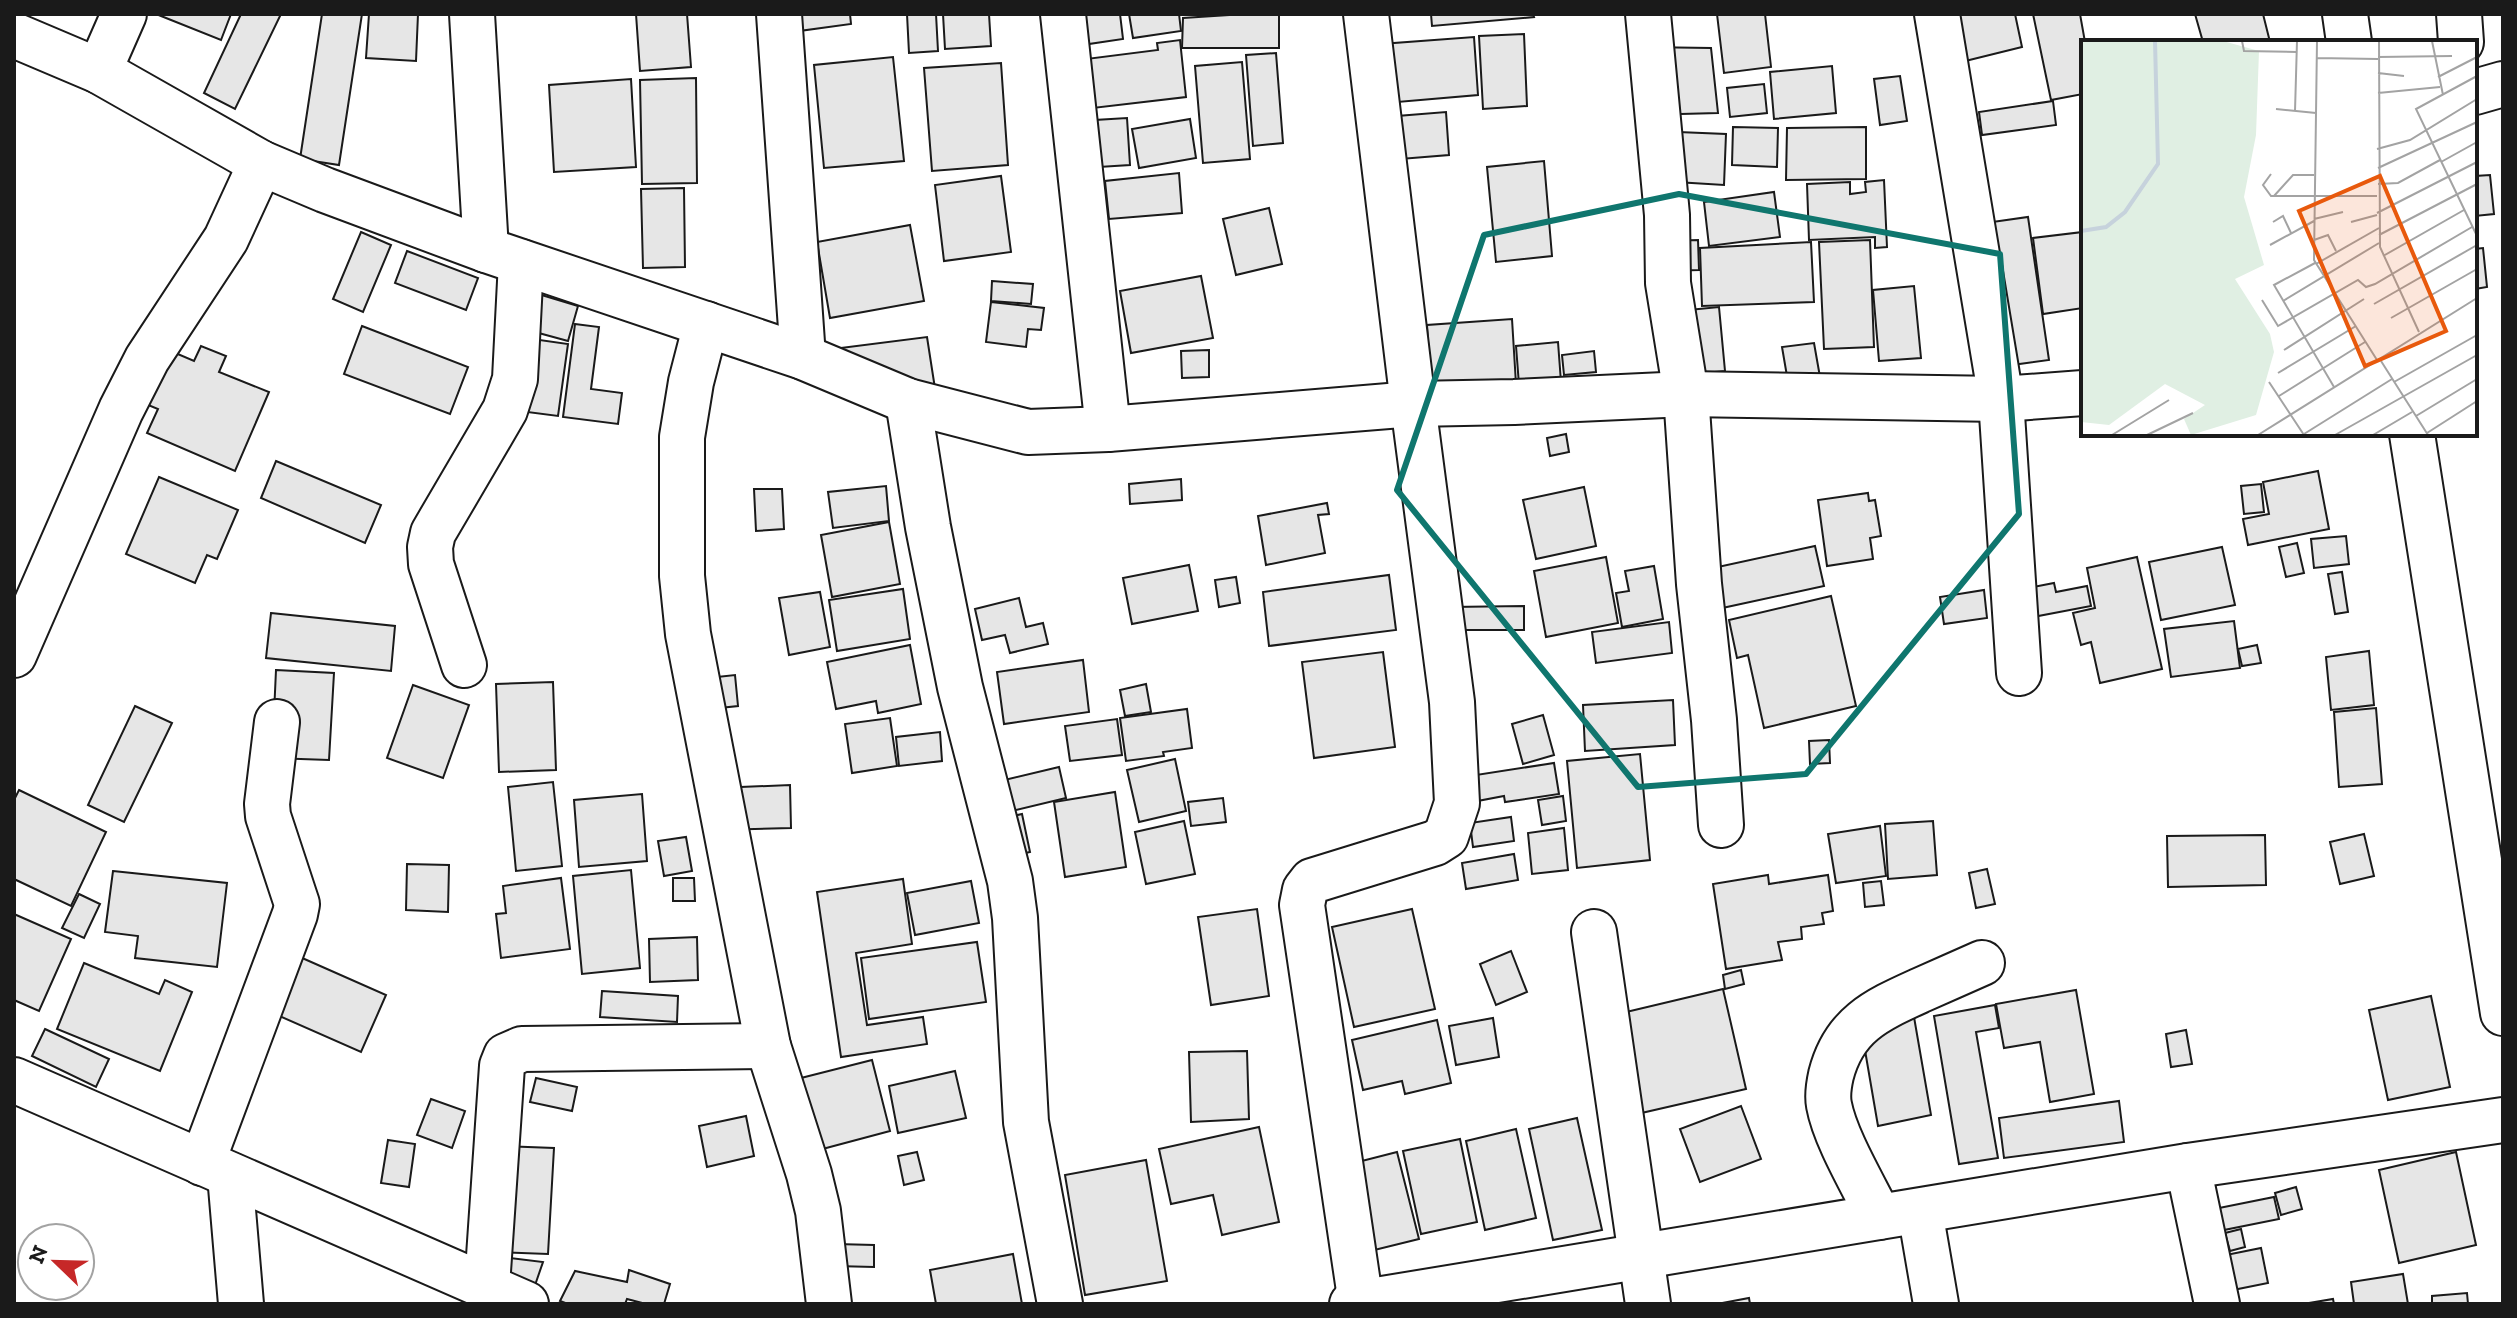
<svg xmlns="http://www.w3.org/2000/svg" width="2517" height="1318" font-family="'Zilla Slab',serif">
<rect width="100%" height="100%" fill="#fff"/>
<g fill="#e6e6e6" stroke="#1a1a1a" stroke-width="2">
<polygon points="156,14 231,14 221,40"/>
<polygon points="241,14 281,14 235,109 204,93"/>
<polygon points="322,14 362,14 339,165 300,159"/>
<polygon points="369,14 418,14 416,61 366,58"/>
<polygon points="636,14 687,14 691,67 640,71"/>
<polygon points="797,14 850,14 851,24 799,31"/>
<polygon points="907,14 936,14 938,51 909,53"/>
<polygon points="943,14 989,14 991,46 945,49"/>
<polygon points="1078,14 1120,14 1123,39 1082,45"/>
<polygon points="1129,14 1179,14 1181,31 1133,38"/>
<polygon points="1245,14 1279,14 1279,48 1182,48 1183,18"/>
<polygon points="1431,14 1533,14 1534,17 1432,26"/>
<polygon points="1717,14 1765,14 1771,67 1724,73"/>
<polygon points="1920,14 2015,14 2022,47 1933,69"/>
<polygon points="2033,14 2080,14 2085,42 2083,42 2083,94 2051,100"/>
<polygon points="2195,14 2263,14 2270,42 2203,42"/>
<polygon points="1524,34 1527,106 1483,109 1479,36"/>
<polygon points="1474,37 1478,95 1386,103 1381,44"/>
<polygon points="1180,40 1186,97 1093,108 1086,59 1158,50 1157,43"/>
<polygon points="1642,47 1711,48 1718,113 1643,115"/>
<polygon points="1276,53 1283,143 1253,146 1246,55"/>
<polygon points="893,57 904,161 824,168 814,65"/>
<polygon points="1242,62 1250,159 1203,163 1195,66"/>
<polygon points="1001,63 1008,165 932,171 924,68"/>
<polygon points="1832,66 1836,113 1774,119 1770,72"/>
<polygon points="1900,76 1907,121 1880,125 1874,79"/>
<polygon points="696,78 697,183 642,184 640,80"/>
<polygon points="631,79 636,167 554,172 549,85"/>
<polygon points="1764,84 1767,113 1730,117 1727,88"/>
<polygon points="2053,101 2056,125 1982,135 1979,112"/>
<polygon points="1446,112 1449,155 1388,160 1385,117"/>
<polygon points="1127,118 1130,165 1099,167 1095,120"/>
<polygon points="1190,119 1196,158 1139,168 1132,129"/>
<polygon points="1733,127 1778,128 1777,167 1732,165"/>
<polygon points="1866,127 1866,179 1786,180 1787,128"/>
<polygon points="1678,132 1726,134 1724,185 1676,182"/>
<polygon points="1544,161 1552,256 1496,262 1487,167"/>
<polygon points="1179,173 1182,213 1109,219 1105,181"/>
<polygon points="2490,175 2494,214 2475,216 2475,176"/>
<polygon points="1001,176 1011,252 944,261 935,185"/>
<polygon points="1884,180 1887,247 1875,248 1875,237 1809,240 1807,184 1850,182 1850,194 1866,192 1865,182"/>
<polygon points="684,188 685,267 643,268 641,189"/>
<polygon points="1774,192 1780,237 1709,246 1704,202"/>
<polygon points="1269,208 1282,264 1236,275 1223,219"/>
<polygon points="2028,217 2049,360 1990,368 1971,225"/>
<polygon points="910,225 924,301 830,318 817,242"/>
<polygon points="361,232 391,245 363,312 333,299"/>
<polygon points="2083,232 2083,308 2043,314 2033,238"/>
<polygon points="1698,240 1699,270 1664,271 1663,241"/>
<polygon points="1870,240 1874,347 1824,349 1819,242"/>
<polygon points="1811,242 1814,302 1702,306 1700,248"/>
<polygon points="2483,248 2487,287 2475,289 2475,249"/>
<polygon points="407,251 478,278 466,310 395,283"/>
<polygon points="1201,276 1213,338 1131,353 1120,291"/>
<polygon points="992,281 1033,284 1031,304 991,301"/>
<polygon points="1914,286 1921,358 1879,361 1873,290"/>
<polygon points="535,293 578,306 568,341 524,329"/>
<polygon points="991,302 1044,308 1041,330 1028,329 1026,347 986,342"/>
<polygon points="1719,307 1725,371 1674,376 1668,312"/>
<rect x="2082" y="309" width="1" height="53"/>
<polygon points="1512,319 1516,384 1431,391 1427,325"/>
<polygon points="575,324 599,327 591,389 622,393 618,424 563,417"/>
<polygon points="362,326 468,367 450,414 344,374"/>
<polygon points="505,335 568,344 558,416 496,408"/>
<polygon points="927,337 936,395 825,350"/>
<polygon points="1558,342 1561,382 1519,385 1516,346"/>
<polygon points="1814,343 1820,377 1788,382 1782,347"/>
<polygon points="159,346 194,361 201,346 226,356 219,372 269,392 235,471 147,433 158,409 136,400"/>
<polygon points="1209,350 1209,377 1182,378 1181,351"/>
<polygon points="1594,351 1596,372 1564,375 1562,355"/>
<polygon points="1566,434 1569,452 1550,456 1547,438"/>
<polygon points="276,461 381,505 365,543 261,498"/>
<polygon points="2318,471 2329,529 2248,545 2243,519 2269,514 2263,482"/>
<polygon points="159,477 238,510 217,559 207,555 195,583 126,554"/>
<polygon points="1181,479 1182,500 1130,504 1129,484"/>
<polygon points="2261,484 2264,512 2244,514 2241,486"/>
<polygon points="886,486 889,521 833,528 828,492"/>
<polygon points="1584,487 1596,546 1536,559 1523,500"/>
<polygon points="754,489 782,489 784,529 756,531"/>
<polygon points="1868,493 1869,501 1875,500 1881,536 1870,538 1873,559 1827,566 1818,500"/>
<polygon points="1327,503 1329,514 1318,515 1325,553 1266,565 1258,516"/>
<polygon points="889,522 900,584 832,597 821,535"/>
<polygon points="2346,536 2349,564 2314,568 2311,539"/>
<polygon points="2297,543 2304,573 2286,577 2279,547"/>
<polygon points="1815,546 1824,586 1713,610 1704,570"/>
<polygon points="2222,547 2235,605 2161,620 2149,562"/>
<polygon points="1606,557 1618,623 1546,637 1534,571"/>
<polygon points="2137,557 2162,669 2100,683 2091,642 2081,645 2073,613 2095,608 2087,568"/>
<polygon points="1189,565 1198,611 1132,624 1123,578"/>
<polygon points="1654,566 1663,619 1622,627 1616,593 1629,591 1625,571"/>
<polygon points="2342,572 2348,612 2335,614 2328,574"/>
<polygon points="1389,575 1396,630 1269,646 1263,592"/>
<polygon points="1236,577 1240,603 1219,607 1215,580"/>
<polygon points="2054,583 2056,592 2087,586 2091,606 2033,617 2028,588"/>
<polygon points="903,589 910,639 837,651 829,600"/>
<polygon points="1984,590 1987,618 1944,624 1940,597"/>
<polygon points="820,592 830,647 789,655 779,598"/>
<polygon points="1831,596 1856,706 1764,728 1748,655 1737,658 1729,620"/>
<polygon points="1019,598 1026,627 1043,623 1048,644 1010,653 1005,635 982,640 975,609"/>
<polygon points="1524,606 1524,630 1450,630 1450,607"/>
<polygon points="271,613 395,626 391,671 266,658"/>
<polygon points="2234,621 2240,668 2171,677 2164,629"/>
<polygon points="1669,622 1672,653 1596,663 1592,632"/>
<polygon points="910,645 921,704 878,713 876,701 836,709 827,662"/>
<polygon points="2257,645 2261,663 2242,666 2238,649"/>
<polygon points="2369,651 2374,705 2331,710 2326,657"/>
<polygon points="1383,652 1395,747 1314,758 1302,662"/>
<polygon points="1083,660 1089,712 1004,724 997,672"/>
<polygon points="276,670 334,673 329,760 272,758"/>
<polygon points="735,675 738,706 701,710 699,679"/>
<polygon points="553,682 556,770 499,772 496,684"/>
<polygon points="1146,684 1151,712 1125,716 1120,690"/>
<polygon points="413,685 469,705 443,778 387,758"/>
<polygon points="1673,700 1675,745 1585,751 1583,705"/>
<polygon points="135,706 172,723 124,822 88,805"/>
<polygon points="2376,708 2382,784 2339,787 2334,712"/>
<polygon points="1187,709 1192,748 1163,752 1164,756 1126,761 1120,718"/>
<polygon points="1543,715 1554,755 1523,764 1512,724"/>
<polygon points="890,718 897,766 852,773 845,724"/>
<polygon points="1117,719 1122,755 1070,761 1065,726"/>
<polygon points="940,732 942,761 899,766 896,737"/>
<polygon points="1829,740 1830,763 1810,764 1809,741"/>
<polygon points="1640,754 1650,860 1577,868 1567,761"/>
<polygon points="1175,759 1186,811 1139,822 1127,770"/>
<polygon points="1554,763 1559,794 1505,802 1504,796 1467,803 1463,777"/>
<polygon points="1059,767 1066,798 1003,813 996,782"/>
<polygon points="553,782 562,866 516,871 508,787"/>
<polygon points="790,785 791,828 718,830 717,788"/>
<polygon points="19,790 106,832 71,906 14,879 14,800"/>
<polygon points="1115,792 1126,867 1065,877 1054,802"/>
<polygon points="642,794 647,861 579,867 574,800"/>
<polygon points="1563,796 1566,821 1542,825 1538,800"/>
<polygon points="1223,798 1226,822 1191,826 1188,802"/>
<polygon points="1022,814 1030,852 1009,857 1000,819"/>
<polygon points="1511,817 1514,841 1473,847 1470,823"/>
<polygon points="1184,821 1195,874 1146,884 1135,832"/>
<polygon points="1933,821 1937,875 1888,879 1885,824"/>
<polygon points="1880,826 1886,876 1836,883 1828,834"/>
<polygon points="1564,828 1568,870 1532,874 1528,833"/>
<polygon points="2364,834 2374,876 2340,884 2330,842"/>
<polygon points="2265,835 2266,885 2168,887 2167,836"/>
<polygon points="686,837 692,871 664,876 658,841"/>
<polygon points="1514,854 1518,880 1466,889 1462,863"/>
<polygon points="407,864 449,865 448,912 406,910"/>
<polygon points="1987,869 1995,904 1976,908 1969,873"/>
<polygon points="631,870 640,968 582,974 573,876"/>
<polygon points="113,871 227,883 217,967 135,958 138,936 105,932"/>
<polygon points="1768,875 1769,884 1828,875 1833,911 1822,913 1824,924 1801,927 1802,939 1778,942 1782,960 1726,969 1713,884"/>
<polygon points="561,878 570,949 501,958 496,914 506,913 503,886"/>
<polygon points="673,878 694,878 695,901 673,901"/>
<polygon points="903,879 912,944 856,953 867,1025 923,1017 927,1044 841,1057 817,892"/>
<polygon points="971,881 979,923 915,935 907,893"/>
<polygon points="1881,881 1884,905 1865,907 1863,883"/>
<polygon points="79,894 100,904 84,938 62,928"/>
<polygon points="1257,909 1269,996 1211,1005 1198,917"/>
<polygon points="1412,909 1435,1009 1354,1027 1332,927"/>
<polygon points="14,914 71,939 39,1011 14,1000"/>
<polygon points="697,937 698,980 650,982 649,939"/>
<polygon points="977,942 986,1002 869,1019 861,958"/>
<polygon points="275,946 386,995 361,1052 250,1003"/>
<polygon points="1511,951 1527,992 1496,1005 1480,964"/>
<polygon points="84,963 159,994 165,980 192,992 160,1071 57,1029"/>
<polygon points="1741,970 1744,984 1725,989 1723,975"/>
<polygon points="1723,989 1746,1089 1624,1117 1601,1018"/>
<polygon points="2076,990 2094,1094 2050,1102 2040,1042 2004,1048 1996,1004"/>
<polygon points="602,991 678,996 677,1022 600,1017"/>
<polygon points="2431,996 2450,1087 2388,1100 2369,1010"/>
<polygon points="1995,1005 1999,1028 1976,1032 1998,1158 1959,1164 1934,1016"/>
<polygon points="1914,1017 1931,1115 1878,1126 1861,1027"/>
<polygon points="1493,1018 1499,1057 1456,1065 1449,1026"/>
<polygon points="1437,1020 1451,1083 1405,1094 1402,1081 1363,1090 1352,1040"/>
<polygon points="45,1029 109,1059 96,1087 32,1056"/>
<polygon points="2186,1030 2192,1064 2171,1067 2166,1034"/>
<polygon points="1247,1051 1249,1119 1191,1122 1189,1052"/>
<polygon points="872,1060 890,1131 815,1151 797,1079"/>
<polygon points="955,1071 966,1118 898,1133 889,1086"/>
<polygon points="536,1078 577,1087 572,1111 530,1102"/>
<polygon points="431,1099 465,1111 452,1148 417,1135"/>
<polygon points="2119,1101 2124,1142 2004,1158 1999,1118"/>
<polygon points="1741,1106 1761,1159 1700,1182 1680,1129"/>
<polygon points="746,1116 754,1156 707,1167 699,1126"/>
<polygon points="1577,1118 1602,1230 1553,1240 1529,1129"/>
<polygon points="1259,1127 1279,1222 1222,1235 1213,1195 1171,1204 1159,1149"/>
<polygon points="1516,1129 1536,1218 1485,1230 1466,1141"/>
<polygon points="1460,1139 1477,1222 1421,1234 1403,1151"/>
<polygon points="388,1140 415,1144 409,1187 381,1183"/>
<polygon points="501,1146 554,1148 548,1254 496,1252"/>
<polygon points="917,1152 924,1180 904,1185 898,1156"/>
<polygon points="1397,1152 1419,1239 1346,1257 1346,1165"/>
<polygon points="2456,1152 2476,1245 2399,1263 2379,1170"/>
<polygon points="1146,1160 1167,1281 1085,1295 1065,1175"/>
<polygon points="2296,1187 2302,1209 2281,1215 2275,1193"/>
<polygon points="2274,1197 2279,1219 2219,1231 2214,1209"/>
<polygon points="2241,1229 2245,1247 2230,1251 2225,1233"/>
<polygon points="836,1244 874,1245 874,1267 835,1266"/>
<polygon points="2261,1248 2268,1283 2228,1291 2221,1256"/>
<polygon points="1013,1254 1022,1304 936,1304 930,1270"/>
<polygon points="493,1256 543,1262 533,1291 489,1273"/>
<polygon points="629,1270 670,1284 664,1304 646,1304 627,1299 625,1304 568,1304 560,1301 575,1271 627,1282"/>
<polygon points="2403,1274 2408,1304 2354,1304 2351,1282"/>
<polygon points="2467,1293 2468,1304 2432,1304 2432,1296"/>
<polygon points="1749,1298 1750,1304 1717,1304"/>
<polygon points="2333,1299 2334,1304 2303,1304"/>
</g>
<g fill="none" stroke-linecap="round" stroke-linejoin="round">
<g stroke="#1a1a1a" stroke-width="48">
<g id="minor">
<polyline points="472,14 486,250"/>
<polyline points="779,14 803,357"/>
<polyline points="1063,14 1108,429"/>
<polyline points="1648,14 1667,215 1668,283 1686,394 1699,584 1714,720 1721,825"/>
<polyline points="1937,14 2001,399 2019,673"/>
<polyline points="2459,14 2461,42"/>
<polyline points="14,35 99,71 261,163 325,190 486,250 803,357 908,401 1028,432 1108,429 1413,404 1514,402 1686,394 2001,399 2083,393"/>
<polyline points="99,71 124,14"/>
<polyline points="2475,92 2503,84"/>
<polyline points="706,324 691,382 682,437 682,576 688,634 768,1046 809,1174 818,1211 829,1304"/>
<polyline points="908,401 928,527 960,687 1010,881 1015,918 1026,1122 1060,1304"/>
<polyline points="14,655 121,410 147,359 226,239 261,163"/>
<polyline points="464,665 431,564 430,547 433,533 505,410 515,379 521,262"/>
<polyline points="1594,932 1648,1304"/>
<polyline points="14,1080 526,1304"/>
<polyline points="202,1163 295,914 297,904 294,895 268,816 267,804 277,722"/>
<polyline points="2188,1166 2217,1304"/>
<polyline points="230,1175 241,1304"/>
<polyline points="1920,1211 1936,1304"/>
<path d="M 1879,1217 C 1864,1186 1835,1138 1829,1105 C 1827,1095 1829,1084 1831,1075 C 1844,1024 1877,1010 1921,990 C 1941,981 1962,972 1982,963"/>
<polyline points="487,1286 502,1066 506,1056 522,1049 768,1046"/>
<polyline points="1352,1304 2188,1166 2503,1120"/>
<polyline points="1361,1304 1302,905 1305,890 1312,881 1435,843 1446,836 1457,803 1452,702 1413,404 1366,14"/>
</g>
</g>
<g stroke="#1a1a1a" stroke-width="48">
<g id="highway">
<polyline points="2345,14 2349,42"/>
<polyline points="2412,434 2503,1013"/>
</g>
</g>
<use href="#minor" stroke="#fff" stroke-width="44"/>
<use href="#highway" stroke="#fff" stroke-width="44"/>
</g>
<path fill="none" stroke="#0f766e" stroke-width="6" stroke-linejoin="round" d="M 1679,194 L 2000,254 L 2019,514 L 1806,774 L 1638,787 L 1397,490 L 1484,235 Z"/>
<g transform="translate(2081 40)">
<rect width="396" height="396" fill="#fff"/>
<path d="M 0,1 L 142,1 L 178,11 L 175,95 L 163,157 L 183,225 L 154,239 L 189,294 L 193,312 L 175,375 L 110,395 L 103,379 L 124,365 L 84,344 L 28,385 L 0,382 Z" fill="#e0efe3"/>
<path fill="none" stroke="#c6d2dc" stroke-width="4" d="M 0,191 L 25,187 L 44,172 L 77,124 L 74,1"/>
<path fill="none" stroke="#a3a3a3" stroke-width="2" d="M 161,1 L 163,11 L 216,12M 236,1 L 233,220 L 296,320M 298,1 L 299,207 L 338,292M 351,1 L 362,55M 297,17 L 371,16M 235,18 L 297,19M 297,33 L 323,36M 396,36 L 335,69 L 396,196M 357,37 L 396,17M 297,53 L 359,47M 195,69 L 235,73M 214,71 L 216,1M 296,109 L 329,100 L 396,59M 360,122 L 396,102M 297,128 L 396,82M 190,134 L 182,145 L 190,156 L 296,156M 297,144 L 317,143 L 359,120M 193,156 L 212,135 L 233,135M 296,173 L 396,122M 233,179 L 262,172M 192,182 L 202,176 L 210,193M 270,182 L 296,175M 298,195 L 396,144M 233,200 L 247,195 L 255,211M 189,205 L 233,181M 302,216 L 383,170M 234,223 L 193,245 L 253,347M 235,224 L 298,188M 181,260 L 197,286 L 277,240 L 285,247 L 294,244 L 391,187M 202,261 L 298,203M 293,264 L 396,205M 310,278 L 396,229M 203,310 L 283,259M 300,321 L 347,395M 197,333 L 275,286M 188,342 L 223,395M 313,342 L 396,295M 198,356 L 284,302M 335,376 L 396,339M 346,393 L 396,361M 223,394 L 311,339M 31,395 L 88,360M 66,395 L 112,373M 177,395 L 396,258M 254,395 L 396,315M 292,395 L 331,372"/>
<path fill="#e8590c" fill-opacity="0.15" stroke="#e8590c" stroke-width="4" d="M 299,136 L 365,291 L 284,326 L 218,171 Z"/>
<rect width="396" height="396" fill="none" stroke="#1a1a1a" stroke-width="4"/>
</g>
<rect width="2517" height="1318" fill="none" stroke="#1a1a1a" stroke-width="32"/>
<g transform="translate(56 1262) rotate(293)"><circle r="38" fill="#ffffff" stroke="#a3a3a3" stroke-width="2"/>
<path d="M0-6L14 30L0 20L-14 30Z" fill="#c62828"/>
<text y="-12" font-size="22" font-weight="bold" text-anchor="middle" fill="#1a1a1a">N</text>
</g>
</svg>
